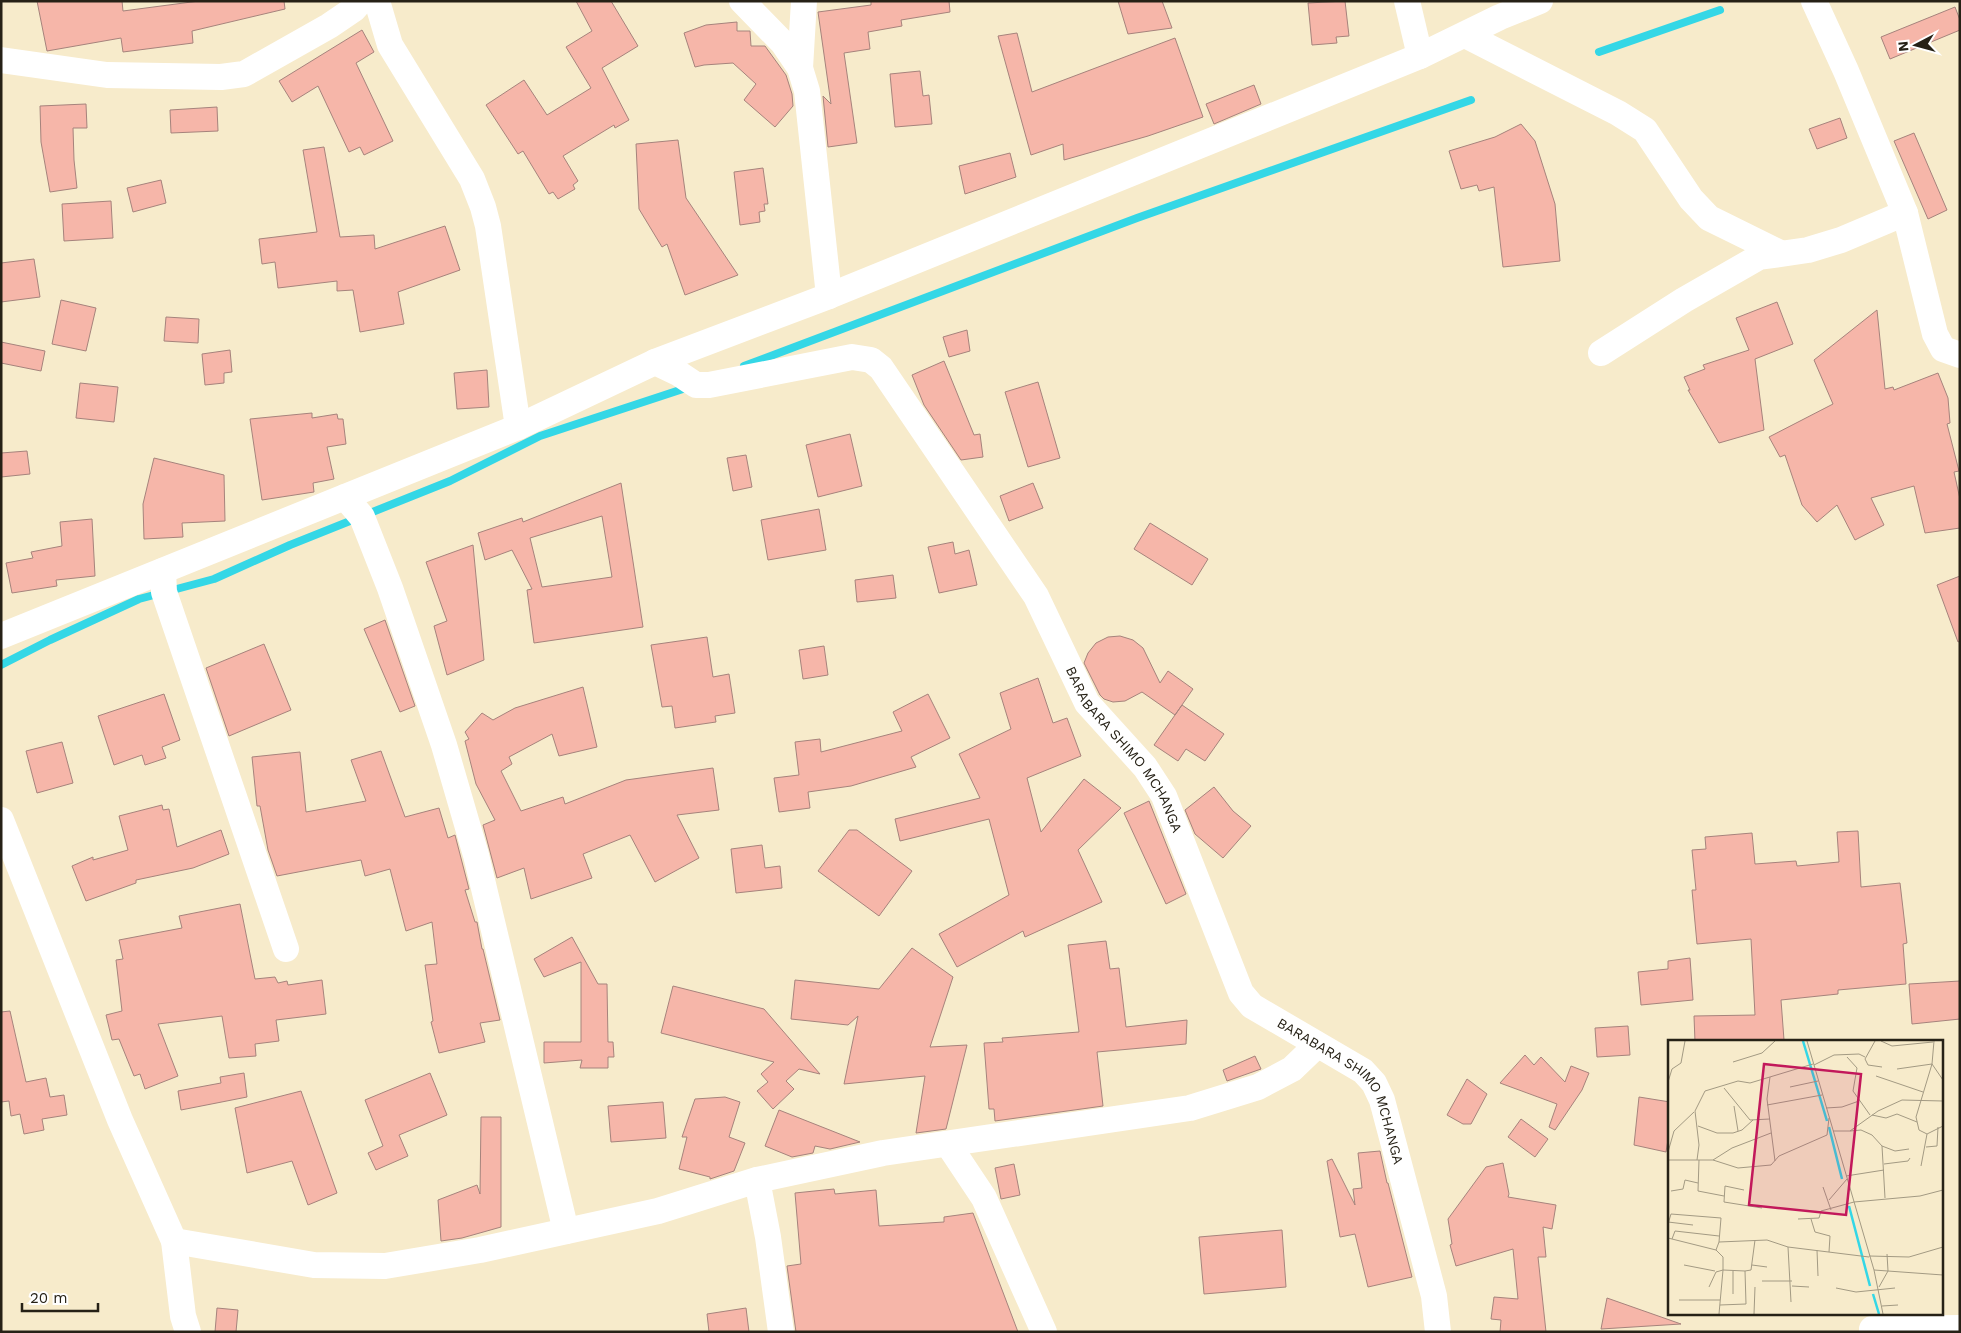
<svg xmlns="http://www.w3.org/2000/svg" width="1961" height="1333" font-family="'Work Sans',sans-serif">
<rect width="100%" height="100%" fill="#f7ebcb"/>
<g fill="none" stroke-linecap="round" stroke-linejoin="round">
<g stroke="#34d7e6" stroke-width="8">
<polyline points="1599,52 1720,10"/>
<polyline points="744,366 1137,218 1471,100"/>
<polyline points="1,665 50,640 139,599 214,579 290,545 450,481 540,436 689,387"/>
</g>
</g>
<g fill="#f6b6a9" stroke="#a6837c" fill-rule="evenodd">
<polygon points="37,1 122,1 123,11 199,1 284,1 285,9 192,31 193,43 123,52 121,38 47,51"/>
<polygon points="576,1 611,1 638,46 602,68 629,120 615,128 614,125 563,156 578,181 573,185 575,189 558,199 553,192 549,194 523,151 518,154 486,105 524,80 547,115 591,88 566,47 592,31"/>
<polygon points="871,1 949,1 950,12 901,20 902,26 868,32 870,49 844,53 857,143 828,147 823,96 831,104 818,12 871,5"/>
<polygon points="1118,1 1162,1 1172,28 1128,34"/>
<polygon points="1345,1 1349,36 1336,37 1337,43 1312,45 1308,3"/>
<polygon points="1955,7 1960,20 1960,30 1890,59 1881,37"/>
<polygon points="737,22 737,31 750,31 751,46 765,46 786,75 792,94 793,106 775,127 744,100 756,84 733,63 704,65 695,67 684,33 706,25"/>
<polygon points="362,30 374,52 356,63 393,141 364,155 360,147 349,152 318,86 292,102 279,81"/>
<polygon points="1017,33 1032,92 1175,38 1203,117 1148,136 1064,160 1063,144 1031,155 998,36"/>
<polygon points="920,71 923,96 929,95 932,124 895,127 890,74"/>
<polygon points="1254,85 1261,104 1214,124 1206,104"/>
<polygon points="86,104 87,128 73,128 74,160 77,188 50,192 41,142 40,106"/>
<polygon points="217,107 218,131 171,133 170,110"/>
<polygon points="1840,118 1847,138 1817,149 1809,129"/>
<polygon points="1521,124 1535,141 1555,204 1560,261 1503,267 1494,187 1479,191 1477,185 1461,189 1449,151 1495,137"/>
<polygon points="1914,133 1947,210 1928,219 1894,141"/>
<polygon points="678,140 686,198 738,275 685,295 667,244 662,247 639,209 636,144"/>
<polygon points="324,147 340,237 374,235 375,249 445,226 460,270 398,292 404,324 360,332 353,290 337,291 337,281 278,288 275,262 262,264 259,239 317,232 303,150"/>
<polygon points="1010,153 1016,177 965,194 959,166"/>
<polygon points="763,168 768,204 764,204 765,211 759,212 760,222 740,225 734,172"/>
<polygon points="161,180 166,203 133,212 127,188"/>
<polygon points="111,201 113,238 64,241 62,204"/>
<polygon points="34,259 40,297 1,302 1,263"/>
<polygon points="61,300 96,308 86,351 52,344"/>
<polygon points="1777,302 1793,344 1755,359 1764,430 1719,443 1688,390 1690,390 1684,377 1705,369 1703,365 1749,350 1736,318"/>
<polygon points="1877,310 1885,389 1893,387 1894,390 1938,373 1948,398 1950,423 1947,424 1959,471 1954,472 1960,499 1960,528 1925,533 1914,486 1871,498 1884,525 1855,540 1837,505 1817,522 1802,505 1785,455 1780,457 1769,437 1833,404 1814,360"/>
<polygon points="166,317 199,319 198,343 164,341"/>
<polygon points="967,330 970,351 949,357 943,337"/>
<polygon points="1,342 45,351 41,371 1,363"/>
<polygon points="230,350 232,372 224,373 224,383 205,385 202,354"/>
<polygon points="944,361 974,435 980,434 983,457 961,460 924,405 912,375"/>
<polygon points="487,370 489,407 457,409 454,373"/>
<polygon points="1038,382 1060,458 1028,467 1005,392"/>
<polygon points="80,383 118,387 114,422 76,418"/>
<polygon points="312,413 312,418 337,414 338,419 343,419 346,444 327,447 334,479 313,483 314,492 262,500 250,419"/>
<polygon points="850,434 862,486 818,497 806,445"/>
<polygon points="27,451 30,474 1,477 1,453"/>
<polygon points="746,455 752,487 733,491 727,458"/>
<polygon points="154,458 224,475 225,521 182,523 183,537 144,539 143,504"/>
<path d="M 621,483 L 643,627 L 534,643 L 527,590 L 532,589 L 512,550 L 485,560 L 478,533 L 522,518 L 523,522 ZM 602,516 L 612,577 L 542,587 L 530,538 Z"/>
<polygon points="1033,483 1043,508 1009,521 1000,496"/>
<polygon points="819,509 826,550 768,560 761,520"/>
<polygon points="92,519 95,576 56,580 57,586 12,593 6,563 33,558 31,552 62,546 60,522"/>
<polygon points="1150,523 1208,559 1192,585 1134,549"/>
<polygon points="953,542 955,554 969,550 977,585 939,593 928,547"/>
<polygon points="473,545 484,660 447,675 434,626 447,621 426,562"/>
<polygon points="893,575 896,598 857,602 855,580"/>
<polygon points="1960,576 1960,641 1958,642 1937,585"/>
<polygon points="385,620 415,706 400,712 364,629"/>
<polygon points="1120,636 1133,640 1143,648 1160,683 1168,671 1193,689 1175,715 1182,705 1224,734 1205,761 1186,749 1178,761 1154,745 1175,715 1142,692 1125,701 1113,702 1104,699 1100,695 1084,663 1088,653 1096,643 1108,637"/>
<polygon points="707,637 713,677 729,674 735,713 715,716 716,722 675,728 672,706 662,707 651,645"/>
<polygon points="264,644 291,710 229,736 206,668"/>
<polygon points="824,646 828,675 803,679 799,650"/>
<polygon points="1038,678 1053,723 1067,718 1081,756 1027,778 1041,832 1084,779 1121,808 1078,850 1102,902 1025,937 1023,931 957,967 939,934 1009,895 989,819 900,841 895,819 980,798 959,754 1011,729 1000,693"/>
<polygon points="583,687 597,747 559,756 552,734 509,757 512,764 501,771 521,811 563,797 565,804 626,780 713,768 719,810 677,815 699,858 655,882 630,835 583,854 592,878 531,899 524,868 497,878 483,825 495,820 476,784 465,741 469,739 465,732 482,713 493,720 515,708"/>
<polygon points="164,694 180,740 162,747 166,758 145,765 142,755 114,765 98,716"/>
<polygon points="928,694 950,738 911,757 916,767 851,786 808,792 810,808 779,812 774,778 799,775 795,742 820,739 821,752 902,731 893,712"/>
<polygon points="62,742 73,783 37,793 26,751"/>
<polygon points="381,751 405,817 439,808 448,838 455,835 469,889 465,890 475,922 477,922 482,949 483,949 500,1020 480,1023 485,1042 439,1053 431,1022 433,1021 425,965 437,964 432,922 406,931 390,869 365,876 361,860 277,876 268,850 260,806 257,806 252,757 300,752 306,812 366,801 351,760"/>
<polygon points="1214,787 1233,811 1251,826 1223,858 1195,834 1185,810"/>
<polygon points="1149,801 1186,894 1166,904 1124,813"/>
<polygon points="162,805 163,810 169,809 177,847 221,830 229,854 193,868 136,880 136,883 86,901 72,866 93,857 93,860 128,850 119,816"/>
<polygon points="849,830 857,830 912,871 879,916 818,871"/>
<polygon points="1858,831 1861,887 1900,883 1907,943 1903,944 1906,984 1838,990 1838,994 1781,1000 1784,1040 1695,1042 1694,1016 1755,1015 1751,939 1697,944 1692,890 1696,890 1692,850 1706,849 1705,837 1752,833 1755,864 1796,861 1797,866 1839,862 1837,832"/>
<polygon points="762,845 765,868 780,866 782,888 736,893 731,849"/>
<polygon points="240,904 255,979 275,977 278,983 287,981 288,985 322,980 326,1014 276,1020 279,1041 255,1044 256,1056 229,1058 222,1016 158,1024 178,1076 145,1089 140,1074 134,1076 119,1039 112,1040 106,1015 122,1011 116,960 123,959 119,940 182,928 179,916"/>
<polygon points="572,937 598,984 607,984 608,1042 613,1042 614,1057 608,1057 608,1068 580,1068 582,1060 544,1063 544,1042 581,1042 581,962 544,977 534,959"/>
<polygon points="1106,941 1110,969 1119,968 1126,1027 1187,1020 1186,1044 1097,1052 1103,1106 995,1121 994,1109 989,1109 984,1043 1003,1042 1002,1038 1079,1032 1068,945"/>
<polygon points="912,948 953,977 930,1047 967,1045 946,1129 916,1133 925,1076 844,1084 858,1016 848,1025 791,1019 795,980 879,989"/>
<polygon points="1690,958 1693,1000 1641,1005 1638,972 1668,969 1668,961"/>
<polygon points="1960,981 1960,1019 1912,1024 1909,984"/>
<polygon points="673,986 764,1009 820,1074 799,1069 786,1081 794,1089 773,1109 757,1091 768,1082 761,1074 774,1062 661,1033"/>
<polygon points="10,1011 26,1082 46,1078 50,1097 64,1095 67,1115 42,1119 44,1130 24,1134 20,1114 11,1116 9,1101 1,1102 1,1012"/>
<polygon points="1628,1026 1630,1055 1597,1057 1595,1028"/>
<polygon points="1525,1055 1534,1065 1541,1057 1565,1082 1571,1066 1589,1073 1582,1090 1555,1130 1549,1127 1557,1104 1500,1083"/>
<polygon points="1255,1056 1261,1069 1227,1081 1223,1070"/>
<polygon points="244,1073 247,1097 181,1110 178,1091 221,1083 220,1077"/>
<polygon points="430,1073 447,1115 399,1135 408,1156 376,1170 368,1153 383,1146 365,1100"/>
<polygon points="1467,1079 1487,1094 1471,1124 1463,1124 1447,1115"/>
<polygon points="301,1091 337,1193 308,1205 292,1161 247,1173 235,1108"/>
<polygon points="725,1097 740,1102 729,1137 745,1143 734,1171 710,1179 710,1177 679,1169 687,1137 682,1137 695,1099"/>
<polygon points="1639,1097 1670,1102 1670,1127 1666,1152 1634,1145"/>
<polygon points="663,1102 666,1138 611,1142 608,1106"/>
<polygon points="779,1110 860,1142 830,1149 815,1146 813,1153 792,1157 765,1146"/>
<polygon points="481,1117 501,1117 501,1227 462,1238 441,1241 438,1200 477,1185 480,1194"/>
<polygon points="1521,1119 1548,1139 1535,1157 1508,1137"/>
<polygon points="1380,1151 1387,1183 1388,1183 1412,1277 1368,1287 1355,1234 1340,1237 1327,1161 1332,1159 1355,1205 1353,1189 1362,1188 1358,1153"/>
<polygon points="1503,1163 1509,1194 1508,1197 1556,1205 1552,1229 1543,1227 1546,1257 1538,1257 1546,1332 1500,1332 1501,1320 1491,1319 1494,1297 1518,1299 1513,1249 1456,1266 1450,1245 1452,1244 1448,1219 1486,1167"/>
<polygon points="1014,1164 1020,1195 1001,1199 995,1168"/>
<polygon points="834,1189 835,1194 876,1190 879,1226 944,1222 944,1217 973,1213 1018,1332 796,1332 787,1266 801,1264 795,1193"/>
<polygon points="1282,1230 1286,1287 1204,1294 1199,1237"/>
<polygon points="1607,1298 1681,1324 1601,1329"/>
<polygon points="217,1308 238,1310 236,1332 215,1332"/>
<polygon points="746,1308 749,1332 709,1332 707,1314"/>
</g>
<g fill="none" stroke-linecap="round" stroke-linejoin="round">
<g stroke="#fff" stroke-width="26">
<polyline points="377,1 390,45 472,179 483,207 488,226 518,427"/>
<polyline points="742,1 783,43 800,68 807,91 829,296"/>
<polyline points="1407,1 1420,56"/>
<polyline points="1814,1 1846,71 1905,213 1935,334 1943,349 1960,355"/>
<polyline points="1465,35 1618,113 1645,130 1691,199 1709,218 1780,253"/>
<polyline points="1,60 107,75 221,77 244,74 329,26 354,9 361,1"/>
<polyline points="800,68 804,1"/>
<polyline points="1601,353 1684,300 1759,257 1808,250 1841,240 1905,213"/>
<path id="s1" d="M 655,362 L 678,373 L 696,385 L 709,385 L 852,357 L 871,360 L 881,368 L 1036,596 L 1087,703 L 1145,767 L 1164,796 L 1241,993 L 1252,1006 L 1363,1071 L 1374,1083 L 1382,1100 L 1434,1296 L 1438,1332"/>
<polyline points="345,497 362,517 390,588 444,745 476,855 566,1231"/>
<polyline points="163,571 164,592 286,949"/>
<polyline points="1,636 518,427 655,362 829,296 1420,56 1500,17 1540,1"/>
<polyline points="1,820 120,1120 174,1241 183,1316 188,1332"/>
<polyline points="948,1144 984,1198 1044,1332"/>
<polyline points="757,1180 768,1237 781,1332"/>
<polyline points="174,1241 314,1265 385,1266 480,1250 658,1211 757,1180 883,1153 1190,1108 1258,1087 1292,1069 1317,1045"/>
<polyline points="1872,1329 1960,1328"/>
</g>
</g>
<g text-anchor="middle" stroke-width="4" stroke-linejoin="round" paint-order="stroke">
<g font-size="14" fill="#262116" stroke="#fff">
<text dy="5" stroke="none"><textPath href="#s1" startOffset="692">BARABARA SHIMO MCHANGA</textPath></text>
<text dy="5" stroke="none"><textPath href="#s1" startOffset="1112">BARABARA SHIMO MCHANGA</textPath></text>
</g>
</g>
<g transform="translate(1668 1040)">
<rect width="275" height="275" fill="#f7ebcb"/>
<path fill="none" stroke="#34d7e6" stroke-width="2.5" d="M 135,1 L 159,81M 161,87 L 174,139M 181,166 L 202,246M 205,254 L 211,274"/>
<path fill="none" stroke="#a39a83" stroke-width="1" d="M 139,1 L 206,230 L 215,274M 207,1 L 197,19 L 200,25 L 214,27M 213,1 L 224,6 L 265,2M 179,17 L 189,28 L 185,51 L 202,75M 65,22 L 94,13 L 107,1M 146,25 L 166,15 L 191,14 L 197,17M 229,29 L 264,24 L 275,40M 208,36 L 255,52M 102,37 L 99,59 L 107,121M 0,42 L 4,29 L 13,23 L 17,1M 122,47 L 150,41M 56,48 L 82,80 L 102,79M 99,65 L 154,55M 66,66 L 70,91M 158,68 L 174,67 L 191,61M 204,75 L 218,78 L 229,74 L 249,82M 30,86 L 49,93 L 65,93 L 74,90 L 85,80M 165,91 L 182,91 L 210,71 L 234,60 L 275,61M 182,91 L 193,90 L 204,95 L 214,106 L 217,158M 259,94 L 251,90 L 248,77 L 264,24 L 266,1M 214,106 L 227,111 L 241,109M 258,107 L 269,106 L 270,87M 0,112 L 6,91 L 26,72M 0,120 L 45,120 L 70,128 L 103,125 L 111,116 L 159,95 L 161,78M 29,120 L 31,105 L 27,71 L 37,51 L 70,41 L 82,43 L 145,24M 31,120 L 30,151 L 56,156M 45,120 L 64,108 L 103,93M 216,124 L 240,121 L 242,118M 253,126 L 259,94 L 275,86M 178,136 L 216,130M 155,147 L 163,170M 76,150 L 57,146 L 56,162 L 94,168M 3,151 L 15,149 L 17,140 L 30,143M 161,160 L 179,139M 130,179 L 151,178 L 153,171 L 186,162 L 252,156 L 275,150M 143,179 L 147,192 L 162,196 L 161,212M 0,182 L 25,185M 0,184 L 3,174 L 53,178 L 51,202M 0,198 L 48,210 L 55,217 L 55,230 L 48,232 L 41,247M 4,199 L 7,191 L 51,196M 120,207 L 201,217M 48,210 L 51,202 L 99,200 L 120,207 L 123,262M 149,210 L 150,236M 201,216 L 241,217 L 275,207M 16,225 L 47,231M 84,225 L 99,227M 206,230 L 275,235M 94,241 L 124,241M 124,246 L 141,247M 211,247 L 220,231 L 219,214M 168,248 L 188,252 L 227,248M 65,254 L 65,231M 11,260 L 52,260M 52,265 L 78,264 L 77,231 L 83,230 L 87,200M 214,266 L 230,265M 51,274 L 55,230 L 77,231M 86,274 L 87,247"/>
<path fill="#c2185b" fill-opacity="0.15" stroke="#c2185b" stroke-width="2.5" d="M 96,24 L 193,34 L 178,175 L 81,165 Z"/>
<rect width="275" height="275" fill="none" stroke="#262116" stroke-width="2.5"/>
</g>
<rect width="1961" height="1333" fill="none" stroke="#262116" stroke-width="5"/>
<g transform="translate(1916 45) rotate(264)" stroke="#ffffff" stroke-width="4" paint-order="stroke">
<path d="M0-4L9 19L0 12L-9 19Z" fill="#262116"/>
<text y="-8" font-size="14" font-weight="bold" text-anchor="middle" fill="#262116">N</text>
</g>
<path d="M22 1303v8h76v-8" fill="none" stroke="#262116" stroke-width="2.5"/>
<text x="30" y="1303" font-size="15" fill="#262116" stroke="#ffffff" stroke-width="4" paint-order="stroke">20 m</text>
</svg>
